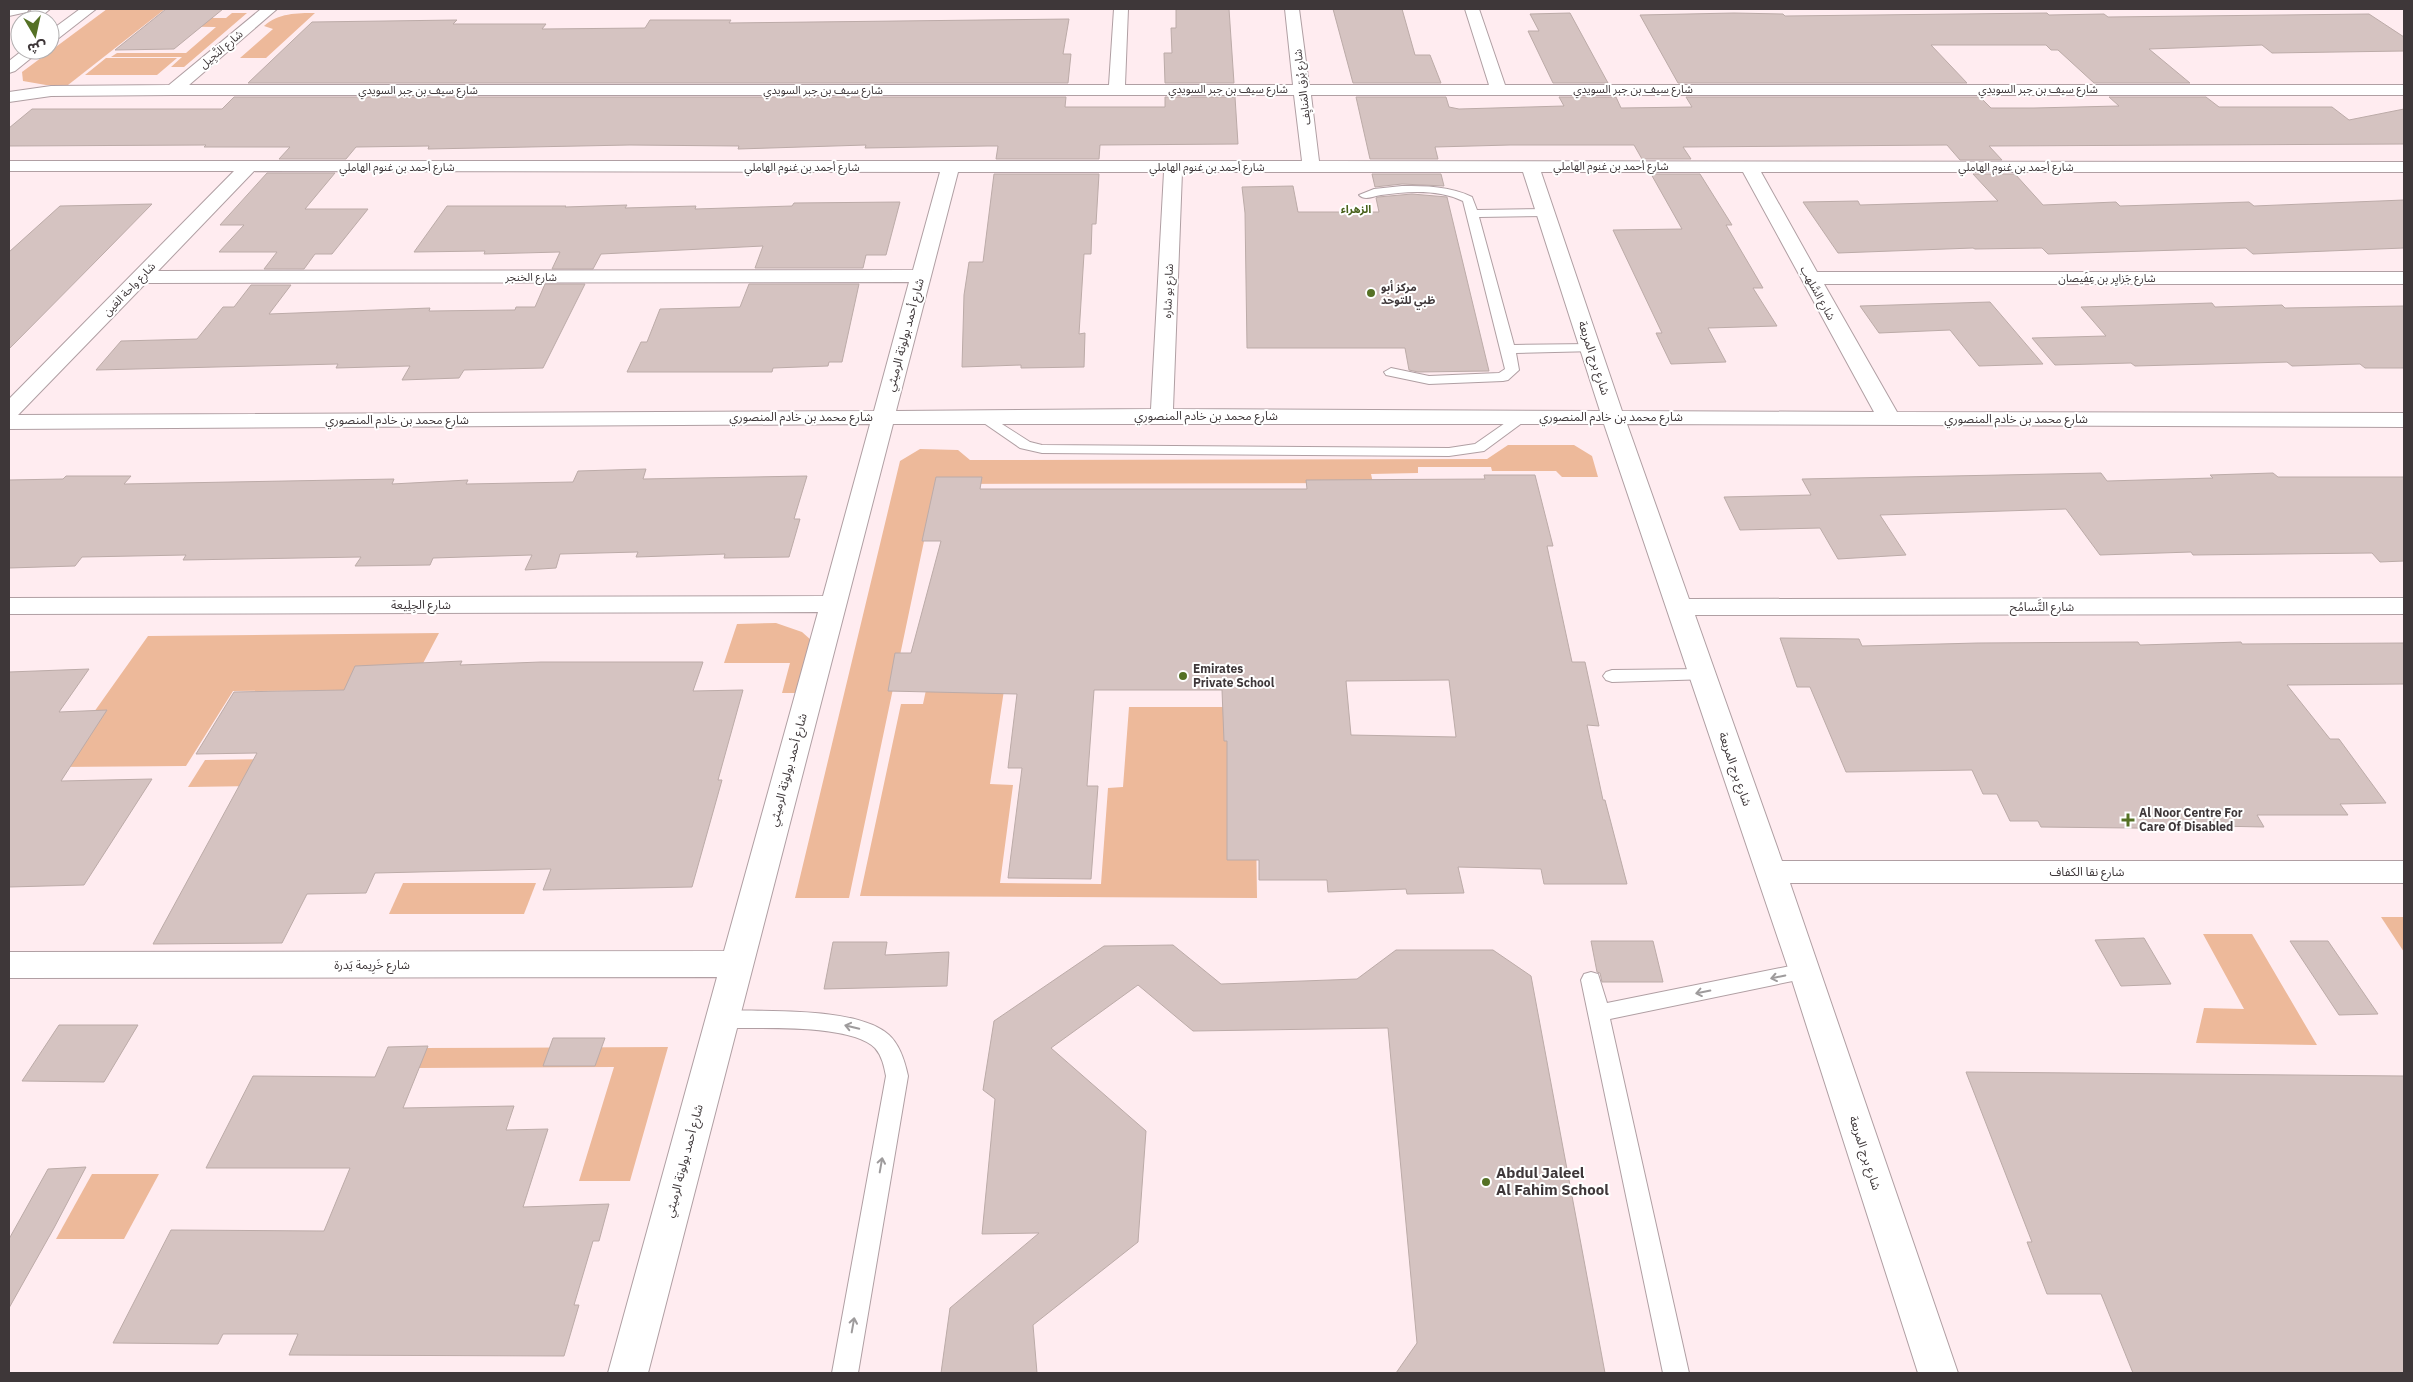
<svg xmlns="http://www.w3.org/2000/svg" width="2413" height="1382" font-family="'IBM Plex Sans','Noto Sans Arabic',sans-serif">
<rect width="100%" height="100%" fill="#ffecf0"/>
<g fill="#edb99a">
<polygon points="107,9 165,9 68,85 46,85 23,81 22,72"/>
<polygon points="232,13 247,13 184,67 171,67 182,57 111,57 117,53 186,53 216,27 146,26 156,18 226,18"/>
<path d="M 315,13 L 266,58 L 240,58 L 273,29 L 264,26 C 278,13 297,13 315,13 Z"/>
<polygon points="106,58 177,58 157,75 85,75"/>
<polygon points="1508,445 1574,445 1592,456 1598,477 1562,477 1556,471 1492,471 1491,467 1418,467 1418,473 1371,474 1373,483 936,484 849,898 795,898 900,461 920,449 958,450 970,460 1487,459"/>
<polygon points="776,623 802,632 811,640 796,693 782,693 790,663 724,663 737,624"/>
<polygon points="439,633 409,690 233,691 186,766 55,767 148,636"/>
<polygon points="926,690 1004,690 990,784 1013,785 1000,883 1101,884 1108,788 1123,787 1129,707 1231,707 1256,829 1257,898 860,896 901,704 923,704"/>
<polygon points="362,758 370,784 188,787 205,760"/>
<polygon points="403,883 536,883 524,914 389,914"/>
<polygon points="2381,917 2404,917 2404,952"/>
<polygon points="2203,934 2252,934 2317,1045 2196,1043 2204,1008 2244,1009"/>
<polygon points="668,1047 630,1181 579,1181 614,1067 414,1068 423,1048"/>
<polygon points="92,1174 159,1174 124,1239 56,1239"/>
</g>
<g fill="#d5c3c1" stroke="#bcaba8" fill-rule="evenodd">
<polygon points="166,9 223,9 174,49 115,50"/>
<polygon points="1176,9 1229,9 1234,83 1165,83 1164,53 1172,53 1171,28 1176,28"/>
<polygon points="1333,9 1402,9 1415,55 1430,55 1441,83 1353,83"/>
<polygon points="1570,13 1608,83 1553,83 1528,31 1539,31 1530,14"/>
<polygon points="1734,13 1783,14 1785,16 2047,13 2049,15 2104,14 2108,17 2369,14 2404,37 2404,51 2272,53 2262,45 2149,49 2190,83 2094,83 2058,50 2051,50 2046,45 1931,45 1967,83 1678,83 1640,15"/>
<polygon points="1069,19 1063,54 1071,54 1068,83 248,83 312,22 457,20 453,24 546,24 542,29 645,28 650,20 731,20 729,23"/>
<polygon points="234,97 1066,97 1065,107 1165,107 1165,97 1235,97 1238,144 1100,145 1099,159 996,159 998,146 987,146 865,148 866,145 738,149 739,146 630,145 428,149 429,146 356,147 346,159 279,159 290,147 204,147 206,145 9,146 9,128 32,109 222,109"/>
<polygon points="1356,97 1446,97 1449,107 1459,109 1564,106 1559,97 1616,97 1621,108 1692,107 1686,97 1980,97 1991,108 2034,108 2119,106 2109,97 2206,97 2219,107 2332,107 2349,120 2404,109 2404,144 1989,146 2002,160 1960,160 1947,145 1683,147 1691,159 1642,159 1634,145 1510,145 1435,147 1438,159 1370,159"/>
<polygon points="267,173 335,173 305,209 368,209 332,254 315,254 304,269 264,269 277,252 219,252 244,225 220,225"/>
<polygon points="994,174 1099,174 1096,224 1092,224 1091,254 1084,254 1079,334 1085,333 1084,367 1021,368 1021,365 962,367 964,295 969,262 983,262"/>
<polygon points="1372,174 1441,174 1444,186 1402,184 1375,187"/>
<polygon points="1651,174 1700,174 1732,225 1726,225 1763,288 1753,288 1777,326 1708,328 1726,362 1671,364 1656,333 1662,333 1613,230 1682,229"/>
<polygon points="1973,174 2015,174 2043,205 2116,202 2120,206 2249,202 2254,206 2404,200 2404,248 2253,254 2246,248 2048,254 2042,248 1975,249 1973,248 1838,253 1803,202 1858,201 1860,205 1998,201"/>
<polygon points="1293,186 1298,212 1379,212 1376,198 1378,197 1412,194 1447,197 1489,371 1418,372 1409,370 1405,348 1247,348 1245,213 1242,187"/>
<polygon points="900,202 886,255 866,255 863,268 755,268 763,246 601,254 593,269 552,269 560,252 484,254 485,251 414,252 447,206 566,206 565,207 627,205 625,208 696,206 695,209 792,206 794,203"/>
<polygon points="152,204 104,253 9,349 9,252 60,206"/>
<polygon points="545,284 585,284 543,368 464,370 459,378 402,380 410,366 336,368 338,364 96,370 121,341 197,339 223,307 234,307 251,285 291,285 269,314 430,308 429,311 515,310 516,307 535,307"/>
<polygon points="749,284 859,284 842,362 829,362 828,366 773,368 772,372 627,372 641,342 647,342 660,309 740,307"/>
<polygon points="1990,302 2043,364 1979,366 1950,330 1879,333 1860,306"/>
<polygon points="2212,303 2215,307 2282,305 2285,308 2404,306 2404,368 2365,368 2360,364 2292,366 2287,362 2135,366 2131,363 2055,365 2032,338 2106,336 2081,307"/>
<polygon points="646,469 643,479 807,476 794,519 800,519 789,557 724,558 725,554 636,557 638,552 560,554 556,568 525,570 532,555 433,558 430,565 355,566 361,557 183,560 186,555 82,557 75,566 9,568 9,480 63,479 66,476 131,476 124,484 394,479 392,484 468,480 466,484 573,482 578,471"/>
<polygon points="2101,473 2107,481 2213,478 2210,475 2273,473 2278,477 2404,477 2404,561 2380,562 2372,553 2193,555 2191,552 2100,555 2066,509 1880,515 1906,555 1838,559 1820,528 1740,530 1724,497 1811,495 1802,479"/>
<path d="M 1484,475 L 1535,475 L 1553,546 L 1547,546 L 1572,662 L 1585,662 L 1599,726 L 1587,725 L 1603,800 L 1605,800 L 1627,884 L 1544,884 L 1541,869 L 1458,867 L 1464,893 L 1407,894 L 1406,889 L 1328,892 L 1327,880 L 1259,880 L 1259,860 L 1227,860 L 1227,741 L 1224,741 L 1222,690 L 1094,690 L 1087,786 L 1098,786 L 1091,879 L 1008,878 L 1022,768 L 1008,768 L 1017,694 L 888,691 L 895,653 L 911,653 L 941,541 L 922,541 L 936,477 L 982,477 L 980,489 L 1307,489 L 1306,480 L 1485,479 ZM 1449,680 L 1456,737 L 1351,735 L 1346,681 Z"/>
<polygon points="1780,638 1859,639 1862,646 1978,643 2138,642 2140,645 2241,642 2242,644 2404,643 2404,684 2287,685 2330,739 2339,739 2386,803 2340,804 2348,815 2257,815 2264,827 2216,826 2218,829 2041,827 2038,821 2010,821 1997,794 1983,794 1972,770 1846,772 1810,687 1797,687"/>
<polygon points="462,661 460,665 541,662 703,662 693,691 743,690 718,780 722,780 692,887 543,890 551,869 375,873 366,893 307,894 282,943 153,944 257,753 196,754 234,692 344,690 355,666"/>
<polygon points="89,669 59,712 107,710 61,781 152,779 84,885 9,887 9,672"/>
<polygon points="2144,938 2171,984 2121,986 2095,940"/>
<polygon points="1591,941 1653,941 1663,982 1602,982 1600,973 1597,972"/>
<polygon points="2290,941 2328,941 2378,1014 2339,1015"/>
<polygon points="833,942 887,942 885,955 949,952 947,986 824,989"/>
<polygon points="1173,945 1221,984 1357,979 1396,950 1493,950 1531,976 1605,1373 1396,1373 1417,1343 1388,1028 1193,1031 1138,985 1051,1048 1146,1131 1138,1242 1033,1325 1037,1373 941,1373 950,1308 1039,1233 982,1234 995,1099 983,1090 994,1021 1104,946"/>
<polygon points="59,1025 138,1025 104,1082 22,1081"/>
<polygon points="553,1038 605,1038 595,1066 543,1066"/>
<polygon points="428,1046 403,1108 514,1106 506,1130 548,1129 523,1207 609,1204 599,1241 593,1241 574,1305 579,1305 564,1356 289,1355 298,1334 223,1334 218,1344 113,1343 171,1230 324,1231 350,1168 206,1168 253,1076 375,1077 388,1047"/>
<polygon points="1966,1072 2404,1076 2404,1373 2133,1373 2101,1294 2047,1294 2027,1242 2032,1242"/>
<polygon points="86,1167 54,1228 9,1308 9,1239 48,1169"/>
</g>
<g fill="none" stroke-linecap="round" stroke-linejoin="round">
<g stroke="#b09fa3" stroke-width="2">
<g id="service">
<path d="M 1402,186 C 1426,186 1450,186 1472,197 L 1477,210 L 1550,209 L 1552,212 L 1550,215 L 1546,216 L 1479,217 L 1514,345 L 1591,344 L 1598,348 L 1596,351 L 1516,353 L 1519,370 L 1508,380 L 1503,381 L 1429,384 L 1386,375 L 1384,372 L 1391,368 L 1429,376 L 1499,373 L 1505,369 L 1463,201 C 1439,189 1407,191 1381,195 C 1373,196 1365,201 1359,195 L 1374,189 Z"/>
<polygon points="983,412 1030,442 1042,445 1449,448 1475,444 1518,414 1528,414 1530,417 1484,451 1449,456 1042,453 1020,448 978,419 976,416"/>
<polygon points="1703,669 1709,671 1712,675 1709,679 1612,682 1606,680 1603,676 1606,672 1612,670"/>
<polygon points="1805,963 1812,965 1815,971 1812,977 1610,1019 1689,1373 1663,1373 1581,980 1584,974 1591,972 1598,974 1607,1003"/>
<path d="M 721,1010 C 763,1012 857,1006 889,1035 C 900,1045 905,1062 908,1076 L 858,1373 L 832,1373 L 886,1076 C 884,1066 882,1056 875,1048 C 850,1023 757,1029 721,1028 L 713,1025 L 710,1019 L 713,1013 Z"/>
</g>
</g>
<g stroke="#b09fa3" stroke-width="2">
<g id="minor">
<polygon points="9,9 29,9 27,12 9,16"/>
<path d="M 261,9 L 277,9 L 189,85 L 1109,85 L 1114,9 L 1128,9 L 1125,85 L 1293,85 L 1285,9 L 1299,9 L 1309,85 L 1489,85 L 1465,9 L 1479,9 L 1505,85 L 2404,85 L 2404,95 L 1311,95 L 1319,161 L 2404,162 L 2404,172 L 1761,172 L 1817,272 L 2404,272 L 2404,284 L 1824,284 L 1897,412 L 2404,413 L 2404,427 L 1627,424 L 1689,599 L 2404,598 L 2404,614 L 1695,615 L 1782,861 L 2404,861 L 2404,883 L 1790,883 L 1958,1373 L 1918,1373 L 1789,971 L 1604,424 L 893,424 L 648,1373 L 608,1373 L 717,977 L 9,978 L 9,952 L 724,951 L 818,612 L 9,614 L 9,598 L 823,596 L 870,424 L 9,429 L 9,399 L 234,171 L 9,171 L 9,161 L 1302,161 L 1294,95 L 173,95 L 51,96 L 9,102 L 9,92 L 51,86 L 169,85 ZM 254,171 L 940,172 L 913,270 L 158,271 ZM 958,172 L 1164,172 L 1151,409 L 896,411 ZM 1182,172 L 1523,172 L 1600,411 L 1173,409 ZM 1541,172 L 1743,172 L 1874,412 L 1622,411 ZM 909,282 L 874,411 L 18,415 L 146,283 Z"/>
</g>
</g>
<g stroke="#b09fa3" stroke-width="2">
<g id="secondary">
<polygon points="33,9 50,9 37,20 20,21 22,17"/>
<polygon points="80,9 96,9 55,41 50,43 50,31"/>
<polygon points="23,50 41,50 15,71 9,73 9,61"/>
</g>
</g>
<use href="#service" fill="#fff" fill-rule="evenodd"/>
<use href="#minor" fill="#fff" fill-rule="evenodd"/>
<use href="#secondary" fill="#fff" fill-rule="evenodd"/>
</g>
<defs><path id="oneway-shaft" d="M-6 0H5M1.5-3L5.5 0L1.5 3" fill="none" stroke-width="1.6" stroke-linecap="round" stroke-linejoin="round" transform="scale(1.25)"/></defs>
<g stroke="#9e9b9c">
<use href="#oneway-shaft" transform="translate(1778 977) rotate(168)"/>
<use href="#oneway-shaft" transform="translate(1703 992) rotate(169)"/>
<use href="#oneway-shaft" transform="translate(852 1027) rotate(-166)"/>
<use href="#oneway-shaft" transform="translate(881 1165) rotate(-80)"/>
<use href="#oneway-shaft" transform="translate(853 1325) rotate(-80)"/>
</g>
<g fill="#557125" stroke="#fff" stroke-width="2">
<circle cx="1371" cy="293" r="5"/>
<circle cx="1183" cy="676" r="5"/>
<path d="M2125.5 812.5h5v5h5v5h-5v5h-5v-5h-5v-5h5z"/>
<circle cx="1486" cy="1182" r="5"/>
</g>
<g text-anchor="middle" stroke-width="4" stroke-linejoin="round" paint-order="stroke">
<g font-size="11" fill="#3e3739" stroke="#fff">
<text transform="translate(221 49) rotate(-40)" y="4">شارع النَّجِيل</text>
<text transform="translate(1302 87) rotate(-97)" y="4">شارع بُرق المَنايِف</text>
<text x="1228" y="93">شارع سيف بن جبر السويدي</text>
<text x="1633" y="93">شارع سيف بن جبر السويدي</text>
<text x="2038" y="93">شارع سيف بن جبر السويدي</text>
<text x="418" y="94">شارع سيف بن جبر السويدي</text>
<text x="823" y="94">شارع سيف بن جبر السويدي</text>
<text x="1611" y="170">شارع أحمد بن غنوم الهاملي</text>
<text x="397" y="171">شارع أحمد بن غنوم الهاملي</text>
<text x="802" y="171">شارع أحمد بن غنوم الهاملي</text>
<text x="1207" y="171">شارع أحمد بن غنوم الهاملي</text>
<text x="2016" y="171">شارع أحمد بن غنوم الهاملي</text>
<text x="531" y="281">شارع الخنجر</text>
<text x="2107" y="282">شارع جَزايِر بن عِفَيصان</text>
<text transform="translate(129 289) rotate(-46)" y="4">شارع واحة العَين</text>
<text transform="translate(1168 291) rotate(-88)" y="4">شارع بو شاره</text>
<text transform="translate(1818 293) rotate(61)" y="4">شارع السَّلهب</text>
</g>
<g font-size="11" font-weight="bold" fill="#48611b" stroke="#fff">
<text x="1356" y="213">الزهراء</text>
</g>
<g font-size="11" font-weight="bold" fill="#3e3739" stroke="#fff" text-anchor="start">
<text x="1381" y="291">مركز أبو<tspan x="1381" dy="13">ظبي للتوحد</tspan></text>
</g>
<g font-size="12" fill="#3e3739" stroke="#fff">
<text transform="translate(905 335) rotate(-75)" y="4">شارع أحمد بولوتة الرميثي</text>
<text transform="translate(1594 358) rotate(72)" y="4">شارع برج المربعة</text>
<text x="1206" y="420">شارع محمد بن خادم المنصوري</text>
<text x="801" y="421">شارع محمد بن خادم المنصوري</text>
<text x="1611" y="421">شارع محمد بن خادم المنصوري</text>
<text x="2016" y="423">شارع محمد بن خادم المنصوري</text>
<text x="397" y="424">شارع محمد بن خادم المنصوري</text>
<text x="421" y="609">شارع الجِلِيعة</text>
<text x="2042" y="611">شارع التَّسامُح</text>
<text transform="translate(1735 769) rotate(71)" y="4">شارع برج المربعة</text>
<text transform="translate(788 770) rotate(-75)" y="4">شارع أحمد بولوتة الرميثي</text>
<text x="2087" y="876">شارع نقا الكفاف</text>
<text x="372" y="969">شارع خَرِيمة يَدرة</text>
<text transform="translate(1865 1153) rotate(72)" y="4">شارع برج المربعة</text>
<text transform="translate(684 1161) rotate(-75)" y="4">شارع أحمد بولوتة الرميثي</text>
</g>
<g font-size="12" font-weight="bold" fill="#3e3739" stroke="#fff" text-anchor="start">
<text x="1193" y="673">Emirates<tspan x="1193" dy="14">Private School</tspan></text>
<text x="2139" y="817">Al Noor Centre For<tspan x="2139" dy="14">Care Of Disabled</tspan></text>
</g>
<g font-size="15" font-weight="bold" fill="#3e3739" stroke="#fff" text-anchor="start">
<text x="1496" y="1178">Abdul Jaleel<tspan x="1496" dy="17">Al Fahim School</tspan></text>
</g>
</g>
<rect width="2413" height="1382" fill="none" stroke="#3e3739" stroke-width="20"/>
<g transform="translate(35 35) rotate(171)"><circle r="24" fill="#ffffff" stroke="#b2afb0"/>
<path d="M0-4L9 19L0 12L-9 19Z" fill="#557125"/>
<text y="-8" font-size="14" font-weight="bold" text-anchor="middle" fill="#3e3739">ش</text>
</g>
</svg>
